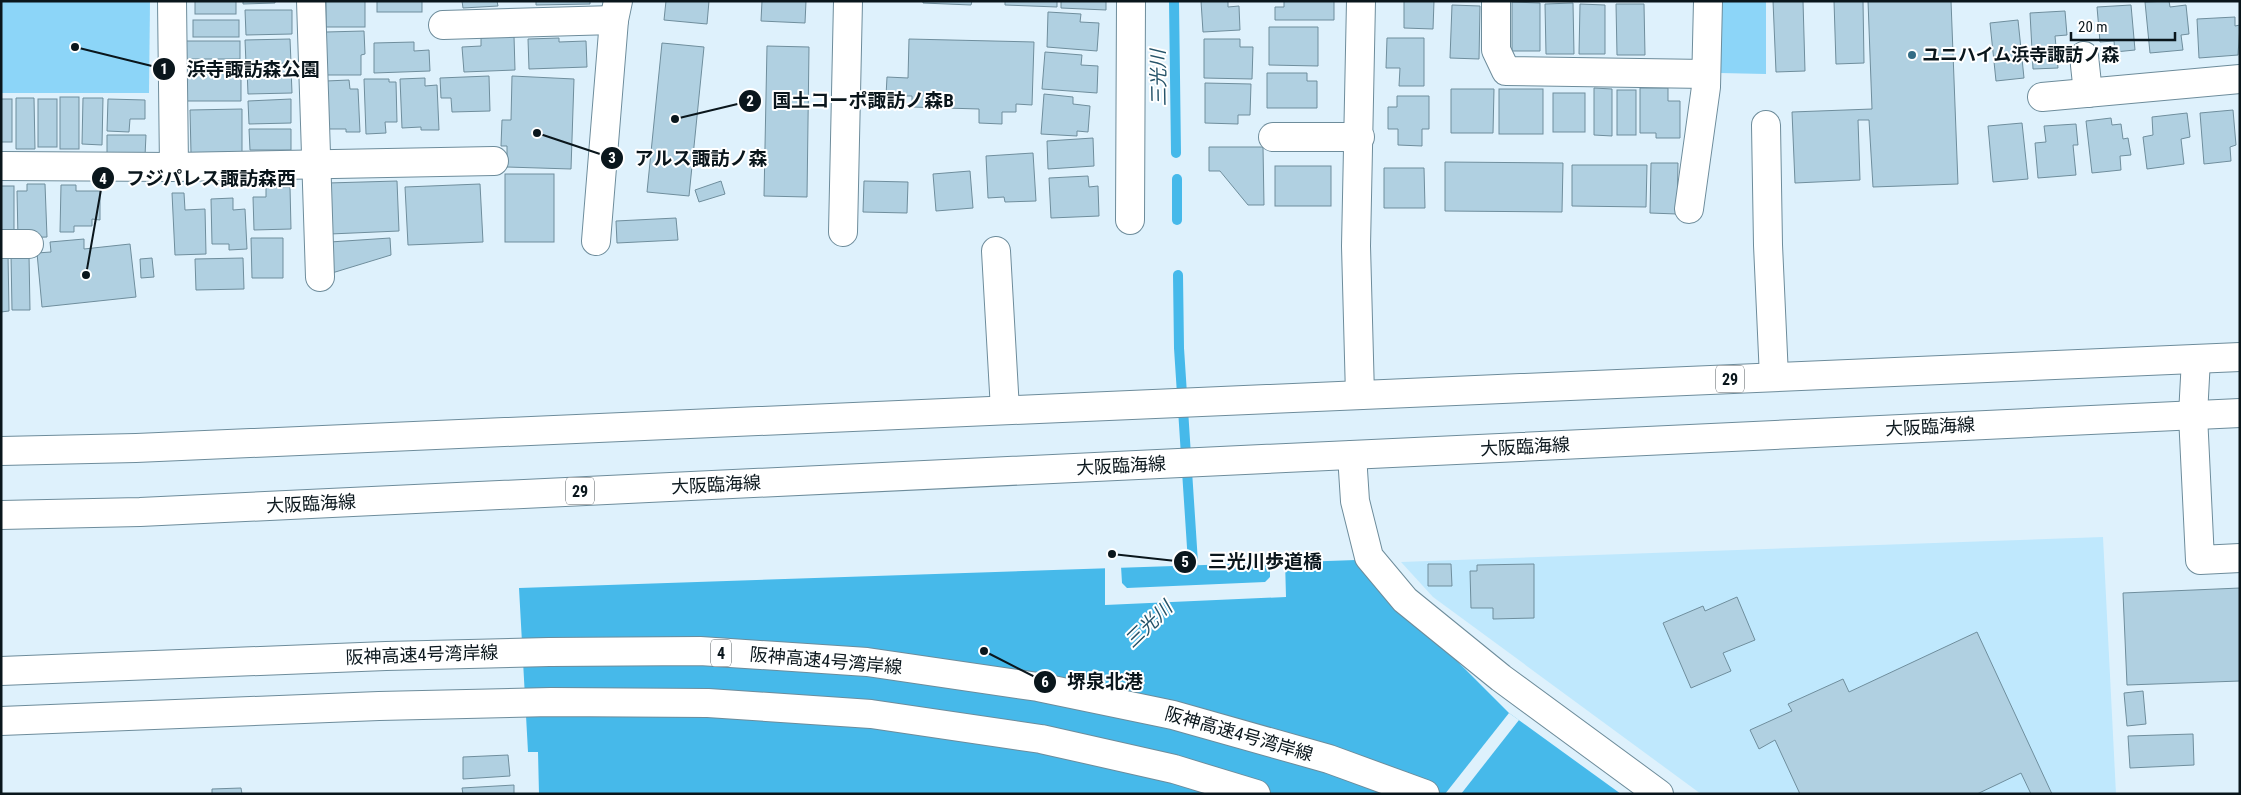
<svg xmlns="http://www.w3.org/2000/svg" width="2241" height="795" font-family="'Roboto Condensed','Noto Sans JP',sans-serif">
<rect width="100%" height="100%" fill="#def1fc"/>
<polygon fill="#bfe8fd" points="2103,537 2116,794 1701,794 1433,597 1401,562"/>
<g fill="#8cd5f8">
<polygon points="1,1 150,1 149,93 1,93"/>
<polygon points="1720,1 1766,1 1766,74 1720,73"/>
</g>
<polygon fill="#46b9ea" points="1356,560 1509,713 1621,794 539,794 538,752 528,752 519,588"/>
<g fill="#def1fc">
<polygon points="1285,560 1286,597 1105,605 1105,566 1121,566 1122,583 1127,588 1265,582 1270,577 1270,561"/>
<polygon points="1509,713 1519,720 1461,794 1445,794"/>
</g>
<g fill="none" stroke-linecap="round" stroke-linejoin="round">
<g stroke="#46b9ea" stroke-width="10">
<polyline points="1174,1 1176,153"/>
<polyline points="1177,179 1177,220"/>
<polyline points="1178,275 1179,348 1194,578"/>
</g>
</g>
<g fill="#b0d0e1" stroke="#6f8e9d">
<rect x="195" y="1" width="41" height="13"/>
<polygon points="243,1 275,1 275,3 243,4"/>
<rect x="326" y="1" width="39" height="26"/>
<rect x="377" y="1" width="45" height="11"/>
<polygon points="462,1 497,1 498,6 463,8"/>
<polygon points="536,1 590,1 590,4 536,5"/>
<polygon points="666,1 709,1 707,24 664,20"/>
<polygon points="762,1 806,1 805,23 761,21"/>
<polygon points="923,1 972,1 971,5 923,3"/>
<polygon points="1005,1 1057,1 1057,7 1005,5"/>
<polygon points="1061,1 1106,1 1106,10 1061,8"/>
<polygon points="1201,1 1228,1 1228,7 1239,6 1240,30 1203,32"/>
<polygon points="1284,1 1334,1 1334,20 1275,20 1275,7 1284,7"/>
<polygon points="1404,1 1434,1 1433,29 1404,28"/>
<polygon points="1773,1 1803,1 1805,71 1776,72"/>
<polygon points="1834,1 1863,1 1864,63 1836,64"/>
<polygon points="1868,1 1951,1 1958,184 1873,187 1869,120 1858,120 1860,180 1795,183 1792,112 1872,109"/>
<polygon points="2169,1 2170,7 2186,5 2189,34 2181,35 2183,50 2150,53 2145,2"/>
<polygon points="1512,2 1540,3 1540,51 1512,51"/>
<polygon points="1573,3 1574,54 1546,54 1545,4"/>
<polygon points="1580,4 1605,5 1605,54 1579,54"/>
<polygon points="1616,4 1644,4 1645,55 1617,55"/>
<polygon points="1452,5 1480,6 1479,59 1450,58"/>
<polygon points="2131,5 2135,50 2115,52 2114,41 2100,42 2097,7"/>
<polygon points="245,10 292,10 292,34 246,35"/>
<polygon points="2065,11 2067,35 2055,36 2058,68 2033,69 2030,13"/>
<polygon points="1048,12 1081,14 1080,22 1099,23 1097,51 1047,47"/>
<polygon points="2235,17 2235,26 2240,25 2238,55 2199,58 2197,19"/>
<rect x="193" y="20" width="46" height="17"/>
<polygon points="2018,20 2024,78 1996,81 1990,23"/>
<polygon points="1269,27 1318,27 1318,66 1269,65"/>
<polygon points="364,31 365,54 361,55 361,75 327,75 326,32"/>
<polygon points="514,36 515,70 464,72 462,47 481,46 481,38"/>
<polygon points="559,38 559,42 586,41 587,67 529,69 528,39"/>
<polygon points="1387,38 1424,38 1424,86 1399,86 1400,68 1386,68"/>
<polygon points="290,39 291,63 246,64 245,40"/>
<polygon points="909,39 1034,42 1032,105 1016,104 1016,112 1002,112 1002,124 979,123 979,109 912,107 912,96 886,96 887,77 908,78"/>
<polygon points="1204,39 1240,39 1240,47 1253,47 1252,79 1204,78"/>
<rect x="186" y="41" width="54" height="18"/>
<polygon points="414,42 414,51 429,50 430,71 374,73 374,43"/>
<polygon points="662,43 704,47 689,196 647,192"/>
<polygon points="767,46 809,47 807,197 764,196"/>
<polygon points="1045,52 1082,55 1081,65 1098,66 1097,93 1042,89"/>
<polygon points="241,63 241,101 187,101 187,74 212,73 211,64"/>
<polygon points="291,68 292,93 248,94 247,69"/>
<polygon points="1267,73 1307,73 1307,81 1317,81 1317,108 1267,108"/>
<polygon points="489,76 490,111 452,112 451,98 441,98 440,78"/>
<polygon points="512,76 574,79 571,169 507,167 507,146 501,146 502,120 511,120"/>
<polygon points="425,78 425,86 437,85 439,130 421,130 421,127 402,128 400,79"/>
<polygon points="364,79 389,79 389,82 396,82 397,122 385,122 386,133 366,134"/>
<polygon points="349,80 350,89 358,89 360,132 346,132 346,129 328,129 326,81"/>
<polygon points="1205,83 1251,84 1250,115 1238,115 1238,124 1205,123"/>
<polygon points="1594,88 1612,89 1612,136 1594,135"/>
<polygon points="1640,88 1668,88 1668,101 1680,101 1680,138 1656,138 1656,133 1640,133"/>
<polygon points="1451,89 1494,89 1493,133 1451,133"/>
<rect x="1499" y="89" width="44" height="45"/>
<rect x="1617" y="90" width="19" height="45"/>
<rect x="1553" y="93" width="32" height="39"/>
<polygon points="1044,94 1073,97 1073,104 1090,106 1088,132 1077,131 1077,136 1041,134"/>
<polygon points="1397,96 1429,96 1429,129 1422,129 1422,146 1398,145 1398,129 1388,129 1388,107 1397,107"/>
<rect x="60" y="97" width="19" height="52"/>
<polygon points="16,98 34,98 35,149 16,149"/>
<polygon points="83,98 103,98 102,145 82,144"/>
<rect x="1" y="99" width="11" height="43"/>
<rect x="38" y="99" width="19" height="48"/>
<polygon points="108,99 145,100 145,119 130,119 129,132 107,131"/>
<polygon points="291,99 291,123 249,124 248,101"/>
<polygon points="242,109 242,152 191,153 190,110"/>
<polygon points="2233,110 2236,145 2230,147 2231,161 2204,164 2200,113"/>
<polygon points="2187,113 2190,137 2181,139 2184,164 2147,169 2143,137 2153,135 2152,117"/>
<polygon points="2111,118 2112,125 2121,124 2123,139 2128,138 2131,155 2120,156 2121,170 2092,173 2086,121"/>
<polygon points="2022,123 2028,179 1993,182 1988,126"/>
<polygon points="2076,124 2078,145 2073,145 2076,175 2038,178 2035,143 2046,142 2044,126"/>
<polygon points="249,129 291,129 291,150 250,150"/>
<polygon points="107,135 146,135 145,156 107,156"/>
<polygon points="1093,138 1094,166 1048,169 1047,141"/>
<polygon points="1209,147 1263,147 1264,205 1248,205 1220,171 1209,171"/>
<polygon points="1033,153 1036,201 1005,202 1004,197 988,198 986,156"/>
<polygon points="1445,162 1563,163 1562,212 1445,211"/>
<polygon points="1651,163 1678,163 1677,214 1650,213"/>
<polygon points="1572,165 1647,165 1646,207 1572,206"/>
<rect x="1275" y="166" width="56" height="40"/>
<polygon points="1384,168 1424,168 1425,208 1384,208"/>
<polygon points="970,171 973,208 936,211 933,174"/>
<rect x="505" y="174" width="49" height="68"/>
<polygon points="1088,176 1089,187 1098,186 1099,216 1051,218 1049,178"/>
<polygon points="397,181 399,231 330,234 328,183"/>
<polygon points="721,181 725,194 699,202 695,190"/>
<polygon points="864,181 908,182 907,213 863,212"/>
<polygon points="27,184 45,184 47,237 18,238 17,191 27,191"/>
<polygon points="480,184 483,242 408,245 405,187"/>
<polygon points="61,185 76,185 76,191 100,191 100,220 92,219 92,226 74,226 74,232 60,232"/>
<rect x="1" y="186" width="13" height="51"/>
<polygon points="266,187 290,187 291,229 254,230 253,197 266,197"/>
<polygon points="172,193 184,193 185,210 205,209 206,254 175,255"/>
<polygon points="233,198 233,210 245,209 247,249 229,250 229,244 212,244 211,199"/>
<polygon points="676,218 678,240 617,243 616,221"/>
<polygon points="251,238 283,238 283,278 252,278"/>
<polygon points="390,238 391,255 332,273 330,242"/>
<polygon points="84,239 84,249 130,244 136,297 42,307 37,253 51,252 50,242"/>
<polygon points="1,254 8,254 9,311 1,312"/>
<polygon points="11,255 29,255 30,310 12,310"/>
<polygon points="152,258 154,277 141,278 140,259"/>
<polygon points="243,258 244,289 196,290 195,259"/>
<polygon points="1428,564 1451,564 1452,586 1428,586"/>
<polygon points="1534,564 1534,618 1493,619 1493,608 1471,608 1470,571 1477,571 1477,565"/>
<polygon points="2240,588 2240,681 2127,685 2123,593"/>
<polygon points="1737,597 1755,640 1723,653 1731,671 1691,688 1663,623 1703,606 1705,611"/>
<polygon points="1977,632 2052,794 2031,794 2021,773 1977,794 1800,794 1775,740 1759,749 1750,730 1792,711 1788,704 1843,679 1849,692"/>
<polygon points="2143,691 2146,724 2127,726 2124,693"/>
<polygon points="2193,734 2194,765 2130,768 2128,736"/>
<polygon points="508,755 510,776 463,779 463,757"/>
<polygon points="514,785 514,794 463,794 462,788"/>
<polygon points="241,788 242,794 212,794 212,789"/>
</g>
<g fill="none" stroke-linecap="round" stroke-linejoin="round">
<g stroke="#6d8c9b" stroke-width="30">
<g id="minor">
<polyline points="172,1 174,167"/>
<polyline points="311,1 320,277"/>
<polyline points="1496,1 1496,50 1506,71 1706,74"/>
<polyline points="443,25 614,20"/>
<polyline points="2084,56 2088,93"/>
<polyline points="2042,97 2240,79"/>
<polyline points="1766,125 1768,245 1774,377"/>
<polyline points="1273,137 1360,137"/>
<polyline points="1,166 174,167 494,161"/>
<polyline points="1689,209 1706,87 1708,1"/>
<polyline points="1130,220 1131,1"/>
<polyline points="843,232 848,1"/>
<polyline points="596,241 614,20 618,1"/>
<polyline points="1,244 29,244"/>
<polyline points="996,251 1005,410"/>
<polyline points="2196,359 2193,415 2200,560 2240,558"/>
<polyline points="1360,395 1356,246 1361,1"/>
<polyline points="1352,455 1355,501 1369,557 1405,600 1501,678 1659,794"/>
</g>
</g>
<g stroke="#6d8c9b" stroke-width="30">
<g id="major">
<polyline points="1,451 136,448 2240,357"/>
<polyline points="1,515 140,512 2240,413"/>
</g>
</g>
<g stroke="#6d8c9b" stroke-width="30">
<g id="highway">
<polyline points="1,671 386,656 549,652 700,651 867,662 1038,687 1173,715 1329,759 1425,794"/>
<polyline points="1,721 379,706 551,702 708,703 871,714 1041,739 1174,769 1256,794"/>
</g>
</g>
<use href="#minor" stroke="#fff" stroke-width="28"/>
<use href="#major" stroke="#fff" stroke-width="28"/>
<use href="#highway" stroke="#fff" stroke-width="28"/>
</g>
<circle fill="#336c85" stroke="#fff" stroke-width="2" cx="1912" cy="55" r="5"/>
<g text-anchor="middle" stroke-width="4" stroke-linejoin="round" paint-order="stroke">
<g fill="#fff" stroke="#545c60" stroke-width="1">
<rect x="1716" y="365.5" width="28" height="27" rx="4"/>
<rect x="566" y="477.5" width="28" height="27" rx="4"/>
<rect x="711" y="639.5" width="20" height="27" rx="4"/>
</g>
<g font-size="16" font-weight="bold" fill="#0a161c">
<text x="1730" y="385">29</text>
<text x="580" y="497">29</text>
<text x="721" y="659">4</text>
</g>
<g font-size="18" font-weight="bold" fill="#0a161c" stroke="#fff" text-anchor="start">
<text x="1922" y="61">ユニハイム浜寺諏訪ノ森</text>
</g>
<g font-size="18" fill="#0a161c" stroke="#fff">
<text transform="translate(1930 427) rotate(-3)" y="6">大阪臨海線</text>
<text transform="translate(1525 447) rotate(-3)" y="6">大阪臨海線</text>
<text transform="translate(1121 466) rotate(-3)" y="6">大阪臨海線</text>
<text transform="translate(716 485) rotate(-3)" y="6">大阪臨海線</text>
<text transform="translate(311 504) rotate(-3)" y="6">大阪臨海線</text>
<text transform="translate(422 655) rotate(-2)" y="6">阪神高速4号湾岸線</text>
<text transform="translate(826 661) rotate(5)" y="6">阪神高速4号湾岸線</text>
<text transform="translate(1239 734) rotate(16)" y="6">阪神高速4号湾岸線</text>
</g>
<g font-size="19" font-style="italic" fill="#255369" stroke="#fff">
<text transform="translate(1158 78) rotate(-91)" y="7">三光川</text>
<text transform="translate(1148 624) rotate(-44)" y="7">三光川</text>
</g>
</g>
<path fill="none" stroke="#0a161c" stroke-width="2" d="M75 47L164 69M675 119L750 101M537 133L612 158M86 275L103 178M1112 554L1185 562M984 651L1045 682"/>
<g fill="#0a161c" stroke="#fff" stroke-width="2">
<circle cx="75" cy="47" r="5"/>
<circle cx="675" cy="119" r="5"/>
<circle cx="537" cy="133" r="5"/>
<circle cx="86" cy="275" r="5"/>
<circle cx="1112" cy="554" r="5"/>
<circle cx="984" cy="651" r="5"/>
<circle cx="164" cy="69" r="12"/>
<circle cx="750" cy="101" r="12"/>
<circle cx="612" cy="158" r="12"/>
<circle cx="103" cy="178" r="12"/>
<circle cx="1185" cy="562" r="12"/>
<circle cx="1045" cy="682" r="12"/>
</g>
<g font-size="15" text-anchor="middle" font-weight="bold" fill="#fff">
<text x="164" y="74">1</text>
<text x="750" y="106">2</text>
<text x="612" y="163">3</text>
<text x="103" y="184">4</text>
<text x="1185" y="567">5</text>
<text x="1045" y="687">6</text>
</g>
<g font-size="19" text-anchor="middle" font-weight="bold" fill="#0a161c" stroke="#fff" stroke-width="4" stroke-linejoin="round" paint-order="stroke">
<text x="253" y="76">浜寺諏訪森公園</text>
<text x="863" y="107">国土コーポ諏訪ノ森B</text>
<text x="701" y="165">アルス諏訪ノ森</text>
<text x="211" y="185">フジパレス諏訪森西</text>
<text x="1265" y="568">三光川歩道橋</text>
<text x="1105" y="688">堺泉北港</text>
</g>
<rect width="2241" height="795" fill="none" stroke="#0a161c" stroke-width="5"/>
<path d="M2071 32v8h104v-8" fill="none" stroke="#0a161c" stroke-width="2.5"/>
<text x="2078" y="32" font-size="15" fill="#0a161c" stroke="#ffffff" stroke-width="4" paint-order="stroke">20 m</text>
</svg>
